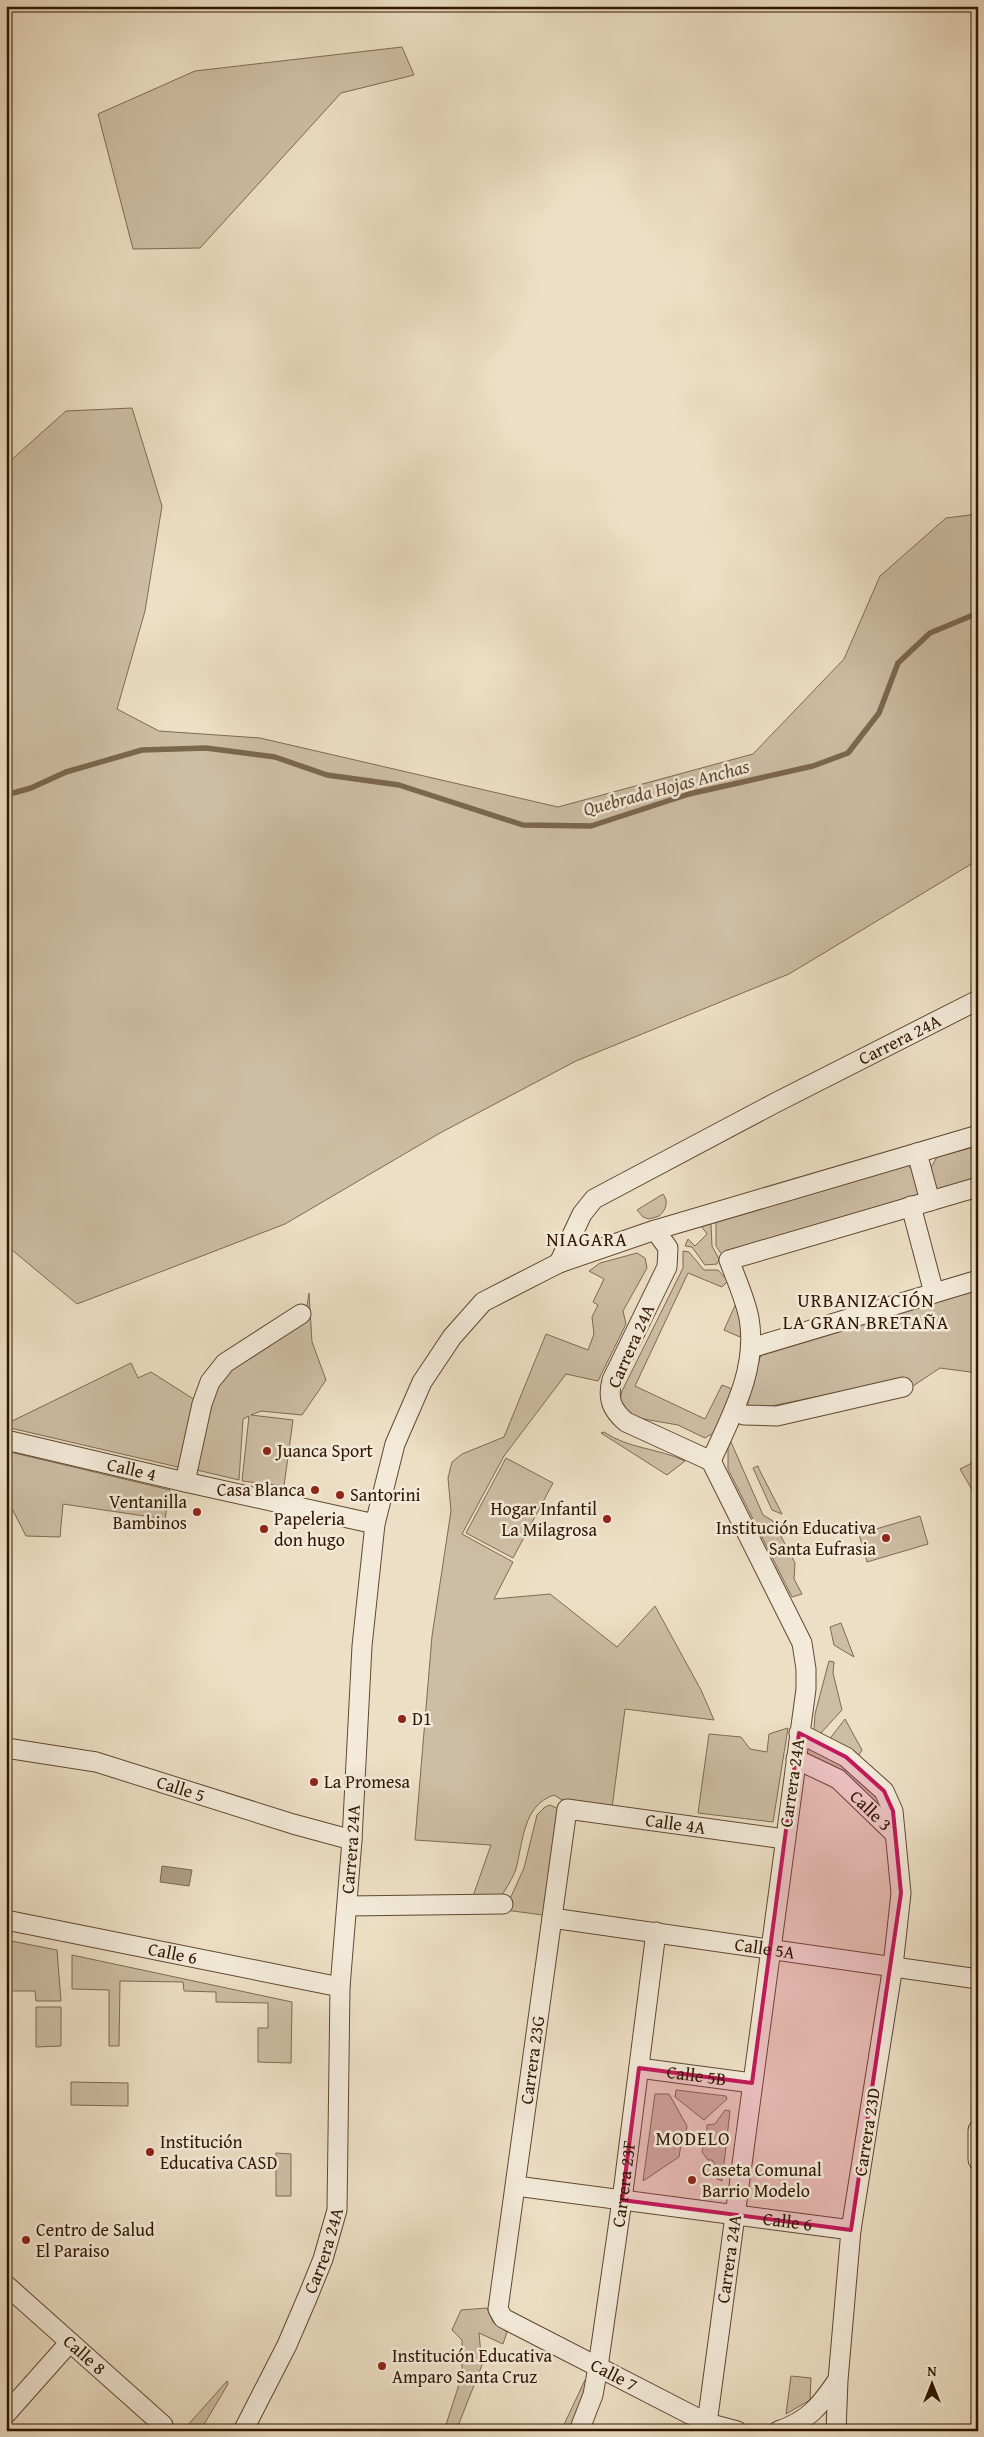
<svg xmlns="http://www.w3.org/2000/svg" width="984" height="2437" font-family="'Gentium Book Plus',serif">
<rect width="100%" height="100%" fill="#eddfc5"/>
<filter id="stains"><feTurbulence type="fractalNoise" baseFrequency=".004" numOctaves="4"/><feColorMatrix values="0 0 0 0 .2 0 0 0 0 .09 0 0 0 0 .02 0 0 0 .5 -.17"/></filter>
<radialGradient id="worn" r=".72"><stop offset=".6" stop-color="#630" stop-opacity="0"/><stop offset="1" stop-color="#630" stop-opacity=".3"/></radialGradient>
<g fill="#cdbda4" stroke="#7f6a52">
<polygon points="402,47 414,75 341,93 200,248 133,249 98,114 195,71"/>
<polygon points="132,408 162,506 145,611 117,709 159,731 260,738 558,807 753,754 844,659 880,576 946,518 978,514 978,860 789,974 576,1061 440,1133 285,1224 77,1304 6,1245 6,469 9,462 66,411"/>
<polygon points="978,1146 978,1179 936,1191 929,1171 937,1157"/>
<path d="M 907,1165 C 917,1173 922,1186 916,1197 L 722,1255 L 716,1246 L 716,1222 Z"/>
<path d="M 663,1194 C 669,1202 666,1210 659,1216 L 649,1219 L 643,1217 L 637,1210 Z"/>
<polygon points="711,1224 712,1246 719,1259 717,1264 705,1265 692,1247 685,1246 688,1239 695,1246 707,1234 701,1226"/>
<polygon points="683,1251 689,1252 704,1270 718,1270 728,1281 722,1287 688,1273 635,1386 705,1419 722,1385 732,1389 715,1432 705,1438 678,1425 632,1417 619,1406 622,1391 683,1268"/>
<path d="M 637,1253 L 645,1258 L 647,1268 L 623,1311 L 626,1324 L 598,1381 L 566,1374 L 504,1456 L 462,1534 L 513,1562 L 494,1599 L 550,1594 L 617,1647 L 655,1606 L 701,1690 L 714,1720 L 625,1709 L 612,1808 L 567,1803 L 554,1795 C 523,1805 523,1842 516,1869 C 513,1878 506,1888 501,1897 L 473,1896 L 491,1845 L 415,1840 L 432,1636 L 451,1511 L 448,1478 L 452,1462 L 462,1454 L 504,1437 L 546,1334 L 588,1350 L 594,1334 L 592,1317 L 598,1305 L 593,1302 L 604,1279 L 589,1271 L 600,1263 Z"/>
<polygon points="978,1287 978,1373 940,1368 910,1388 907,1378 752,1410 747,1407 760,1357 776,1345"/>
<path d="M 309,1293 L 312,1342 L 326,1380 L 302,1415 L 261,1411 L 251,1415 L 293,1420 L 284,1486 L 242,1481 L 249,1416 L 243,1419 L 239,1480 L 197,1470 C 202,1443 203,1407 219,1384 C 235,1360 280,1335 305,1318 Z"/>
<polygon points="737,1301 742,1321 740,1337 724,1330"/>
<polygon points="131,1363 138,1378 151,1372 195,1400 182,1468 6,1427 6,1424"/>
<path d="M 604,1432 C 629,1449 658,1448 685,1461 L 667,1475 L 601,1433 Z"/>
<polygon points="731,1442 763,1515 773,1521 795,1563 794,1579 802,1594 792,1597 728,1469 728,1444"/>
<polygon points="6,1451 170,1490 165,1519 63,1504 60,1537 26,1536 6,1497"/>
<polygon points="506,1458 553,1483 513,1558 466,1533"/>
<polygon points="978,1460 978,1500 960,1469"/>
<polygon points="758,1466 759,1469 782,1514 772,1510 753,1468"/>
<polygon points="920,1516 928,1544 867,1562 859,1534"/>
<polygon points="841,1623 854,1657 834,1645 830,1627"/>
<polygon points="829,1661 834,1662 833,1673 842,1710 820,1734 814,1730 815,1714"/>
<polygon points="845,1719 862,1750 857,1758 828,1741"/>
<polygon points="788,1728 773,1822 698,1813 709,1734 741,1737 750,1749 767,1752 769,1734"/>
<polygon points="808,1743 843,1762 879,1793 890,1824 806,1757"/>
<polygon points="550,1805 561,1810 543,1915 505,1910 524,1868 537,1815 545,1807"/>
<polygon points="6,1940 57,1950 61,2001 36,2001 35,1991 6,1991"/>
<polygon points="72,1955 292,2002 291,2063 258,2062 258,2028 268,2028 268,2003 216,2002 216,1992 184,1991 183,1982 120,1981 119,2046 109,2046 109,1990 72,1989"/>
<polygon points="36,2007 61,2007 61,2046 36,2047"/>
<polygon points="71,2082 128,2083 128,2106 71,2105"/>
<polygon points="676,2090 726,2096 727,2099 704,2120 675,2097"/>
<polygon points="655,2094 669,2094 687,2126 686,2132 683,2132 679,2157 643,2181"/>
<polygon points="725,2110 730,2111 722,2181 717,2179 717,2168 712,2160 708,2160 702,2152 703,2147 707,2147 707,2125 715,2124"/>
<polygon points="276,2153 291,2154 291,2196 276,2196"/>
<polygon points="487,2308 493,2322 507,2332 503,2344 479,2333 482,2365 456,2431 444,2431 462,2375 462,2340 452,2330 461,2310"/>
<polygon points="791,2376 811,2378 810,2400 786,2414"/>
<polygon points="585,2380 595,2381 574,2431 561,2431"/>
<polygon points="227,2381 228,2384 200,2431 161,2431 165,2426 187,2426"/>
</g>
<polygon fill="#ad9b82" stroke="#7b664e" points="162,1866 192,1870 189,1886 160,1882"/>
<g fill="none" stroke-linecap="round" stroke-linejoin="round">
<polyline stroke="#7b664e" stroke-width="5.5" points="6,795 31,788 66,772 142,750 206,748 275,757 327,775 399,785 523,825 591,826 689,794 813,766 848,753 879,713 898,663 930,633 978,613"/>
<g stroke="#604831" stroke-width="21">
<g id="minor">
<polyline points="917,1153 930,1201"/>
<polyline points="911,1206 934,1293"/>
<path d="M 655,1230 L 668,1248 L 667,1267 L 612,1380 C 607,1399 612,1410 626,1422 L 711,1461 L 802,1643 L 806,1669 L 806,1689 L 706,2431"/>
<path id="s1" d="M 559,1263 L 582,1214 L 594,1199 L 775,1103 L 978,1000"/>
<polyline points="751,1348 978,1280"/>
<polyline points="734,1410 744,1415 777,1416 903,1387"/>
<path id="s2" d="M 6,1440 L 185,1482 L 375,1524"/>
<path d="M 711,1461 C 731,1416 758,1370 749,1318 C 745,1298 736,1279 729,1260 L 978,1187"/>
<polyline points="185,1482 202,1404 210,1382 225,1363 301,1314"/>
<polyline points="799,1733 846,1757 884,1791 893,1811 901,1893 893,1966 851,2230 838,2380 836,2431"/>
<path id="s3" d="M 6,1748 L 96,1762 L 293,1824 L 352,1840"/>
<path id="s4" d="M 796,1759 L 838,1779 L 895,1834"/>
<polyline points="347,1906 503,1904"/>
<path id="s5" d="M 552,1918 L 978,1979"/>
<path id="s6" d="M 6,1920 L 340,1987"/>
<path id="s7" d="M 639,2068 L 752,2083"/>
<polyline points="978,2130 978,2160"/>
<path id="s8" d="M 516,2186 L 851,2230"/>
<path id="s9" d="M 6,2285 L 163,2425 L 157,2431"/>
<polyline points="6,2414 70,2342"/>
<path id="s10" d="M 243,2431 L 287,2345 L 308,2296 L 323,2259 L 337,2210 L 340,1987 L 352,1840 L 362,1646 L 375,1524 L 395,1444 L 422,1382 L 452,1337 L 483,1302 L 559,1263 L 655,1230 L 978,1135"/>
<path id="s11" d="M 579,2431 L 593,2395 L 598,2367 L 622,2200 L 656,1932"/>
<path id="s12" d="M 737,2431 L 707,2423 L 503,2318 L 498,2309 L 567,1809 L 785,1839"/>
<path d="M 778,2431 C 808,2421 820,2406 837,2381"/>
</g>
</g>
<use href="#minor" stroke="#f3ead9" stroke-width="19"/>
</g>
<path fill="#c2185b" fill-opacity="0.2" stroke="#c2185b" stroke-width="4" stroke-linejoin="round" d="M 799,1733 L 846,1757 L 884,1791 L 893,1811 L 901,1893 L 851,2230 L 622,2200 L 639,2068 L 752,2083 Z"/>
<g fill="#8f2418" stroke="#f3ead9" stroke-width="2">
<circle cx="267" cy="1451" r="5"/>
<circle cx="315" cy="1490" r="5"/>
<circle cx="340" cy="1495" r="5"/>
<circle cx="197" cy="1512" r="5"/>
<circle cx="607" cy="1519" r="5"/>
<circle cx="264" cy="1529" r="5"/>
<circle cx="886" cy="1538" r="5"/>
<circle cx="402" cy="1719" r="5"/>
<circle cx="314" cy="1782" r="5"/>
<circle cx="150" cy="2152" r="5"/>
<circle cx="692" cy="2180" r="5"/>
<circle cx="26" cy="2240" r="5"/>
<circle cx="382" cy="2366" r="5"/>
</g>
<g text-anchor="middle" stroke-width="5" stroke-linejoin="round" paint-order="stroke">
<g font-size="18" fill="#311600" stroke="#f3ead9">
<text dy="6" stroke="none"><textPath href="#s1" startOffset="418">Carrera 24A</textPath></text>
<text transform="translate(631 1346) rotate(-66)" y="6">Carrera 24A</text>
<text dy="6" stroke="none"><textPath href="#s2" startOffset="129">Calle 4</textPath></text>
<text transform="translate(792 1783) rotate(-82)" y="6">Carrera 24A</text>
<text dy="6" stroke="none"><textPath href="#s3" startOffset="180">Calle 5</textPath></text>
<text dy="6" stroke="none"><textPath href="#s4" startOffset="92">Calle 3</textPath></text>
<text dy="6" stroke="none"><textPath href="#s12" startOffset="885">Calle 4A</textPath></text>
<text dy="6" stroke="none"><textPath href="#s10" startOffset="602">Carrera 24A</textPath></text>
<text dy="6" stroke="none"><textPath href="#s5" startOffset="215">Calle 5A</textPath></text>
<text dy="6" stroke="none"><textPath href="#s6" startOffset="170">Calle 6</textPath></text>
<text dy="6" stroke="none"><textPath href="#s12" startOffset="522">Carrera 23G</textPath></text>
<text dy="6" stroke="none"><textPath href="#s7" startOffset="58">Calle 5B</textPath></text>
<text transform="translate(867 2132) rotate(-81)" y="6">Carrera 23D</text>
<text dy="6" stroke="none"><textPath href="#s11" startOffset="252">Carrera 23F</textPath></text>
<text dy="6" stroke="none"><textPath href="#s8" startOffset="274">Calle 6</textPath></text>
<text dy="6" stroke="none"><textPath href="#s10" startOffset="198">Carrera 24A</textPath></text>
<text transform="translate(729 2259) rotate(-82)" y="6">Carrera 24A</text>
<text dy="6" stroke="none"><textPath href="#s9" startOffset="105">Calle 8</textPath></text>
<text transform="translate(614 2375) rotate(27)" y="6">Calle 7</text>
</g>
<g font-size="18" fill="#311600" stroke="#f3ead9" text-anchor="start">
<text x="277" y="1457">Juanca Sport</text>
<text x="305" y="1496" text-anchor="end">Casa Blanca</text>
<text x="350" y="1501">Santorini</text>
<text x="187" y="1508" text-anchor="end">Ventanilla<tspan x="187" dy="21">Bambinos</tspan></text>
<text x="597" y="1515" text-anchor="end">Hogar Infantil<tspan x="597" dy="21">La Milagrosa</tspan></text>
<text x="274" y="1525">Papeleria<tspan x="274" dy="21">don hugo</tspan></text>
<text x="876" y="1534" text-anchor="end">Institución Educativa<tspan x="876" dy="21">Santa Eufrasia</tspan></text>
<text x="412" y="1725">D1</text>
<text x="324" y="1788">La Promesa</text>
<text x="160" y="2148">Institución<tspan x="160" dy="21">Educativa CASD</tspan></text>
<text x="702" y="2176">Caseta Comunal<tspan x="702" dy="21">Barrio Modelo</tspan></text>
<text x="36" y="2236">Centro de Salud<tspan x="36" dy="21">El Paraiso</tspan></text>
<text x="392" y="2362">Institución Educativa<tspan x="392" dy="21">Amparo Santa Cruz</tspan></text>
</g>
<g font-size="19" font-style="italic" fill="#634b34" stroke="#f3ead9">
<text transform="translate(666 787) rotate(-15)" y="7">Quebrada Hojas Anchas</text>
</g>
<g font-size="19" letter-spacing="1" fill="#311600" stroke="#f3ead9">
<text x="587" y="1246">NIAGARA</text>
<text x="866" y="1307">URBANIZACIÓN<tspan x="866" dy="22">LA GRAN BRETAÑA</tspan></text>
<text x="693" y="2145">MODELO</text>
</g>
</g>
<rect width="984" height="2437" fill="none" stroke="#eddfc5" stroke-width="25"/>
<rect x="8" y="8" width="969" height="2422" fill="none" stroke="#311600" stroke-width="2.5"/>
<rect x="12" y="12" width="959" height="2412" fill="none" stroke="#311600"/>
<g transform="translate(932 2384)" stroke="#f3ead9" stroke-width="4" paint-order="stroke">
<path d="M0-4L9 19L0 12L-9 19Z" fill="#311600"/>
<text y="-8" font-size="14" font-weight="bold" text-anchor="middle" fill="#311600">N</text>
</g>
<rect width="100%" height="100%" filter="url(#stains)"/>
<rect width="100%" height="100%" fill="url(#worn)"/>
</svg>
